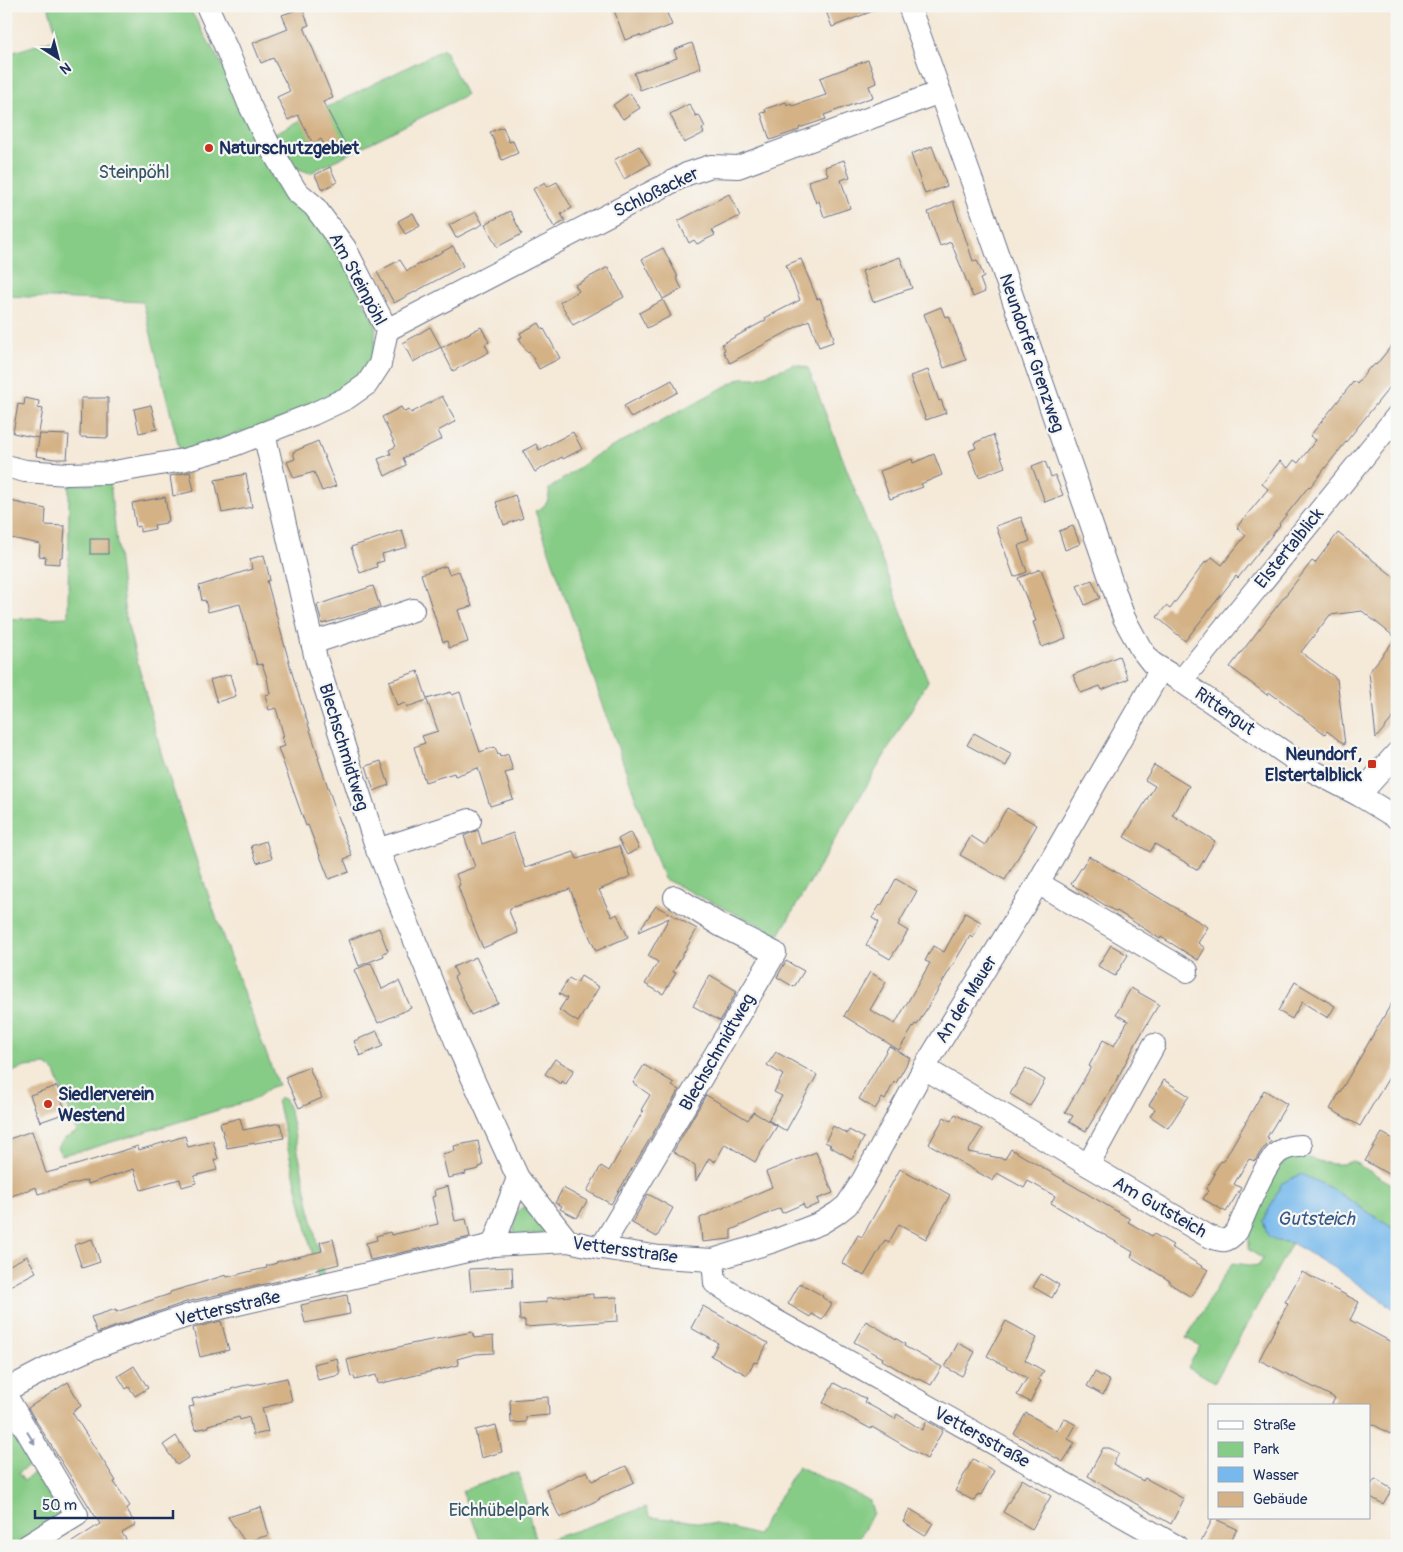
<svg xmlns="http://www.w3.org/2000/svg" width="1403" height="1552" font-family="Pangolin,sans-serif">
<rect width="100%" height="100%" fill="#f6f6f2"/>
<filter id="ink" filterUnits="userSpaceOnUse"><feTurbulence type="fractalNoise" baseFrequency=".02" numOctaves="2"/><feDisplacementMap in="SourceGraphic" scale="10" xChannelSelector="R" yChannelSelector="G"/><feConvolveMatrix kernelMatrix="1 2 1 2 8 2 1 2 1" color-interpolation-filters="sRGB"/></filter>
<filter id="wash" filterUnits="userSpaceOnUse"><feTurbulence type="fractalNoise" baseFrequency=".0096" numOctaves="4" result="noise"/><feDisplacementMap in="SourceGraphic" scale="20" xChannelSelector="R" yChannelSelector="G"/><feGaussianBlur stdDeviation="1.12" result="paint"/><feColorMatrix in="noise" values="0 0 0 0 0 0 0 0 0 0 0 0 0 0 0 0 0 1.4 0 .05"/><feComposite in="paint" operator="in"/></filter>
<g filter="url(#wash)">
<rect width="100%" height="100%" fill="#f5e9d8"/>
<g fill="#87cc86" stroke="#517e72">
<polygon points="48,6 188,6 245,105 334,242 376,325 374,355 364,374 329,404 180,452 143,302 6,296 6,59 14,52 58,38"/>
<polygon points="444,49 466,95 310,173 286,164 271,135"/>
<path d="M 795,364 L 808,368 L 928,681 L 779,935 L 664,879 L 535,511 C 546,507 550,500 549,489 L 595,456 L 741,378 L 757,378 Z"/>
<polygon points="110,483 125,615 162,756 200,871 229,954 278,1085 271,1087 255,1099 85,1150 61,1155 57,1147 64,1139 77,1132 55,1072 46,1065 25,1067 6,1074 6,619 68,617 69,485"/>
<polygon points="282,1098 285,1100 290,1112 324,1278 318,1279 277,1100"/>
<path d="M 1300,1155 C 1317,1160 1335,1169 1352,1161 L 1397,1187 L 1397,1231 L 1331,1188 L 1278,1241 L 1292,1243 L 1215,1382 L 1188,1367 L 1200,1346 L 1186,1338 L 1232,1263 L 1258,1266 L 1263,1259 L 1249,1250 L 1249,1234 L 1255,1211 L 1281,1164 L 1288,1159 Z"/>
<path d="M 527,1206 L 549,1233 L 514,1236 C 513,1230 515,1215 519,1210 C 521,1207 524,1207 527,1206 Z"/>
<polygon points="6,1422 17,1433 33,1457 31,1463 18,1473 24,1481 39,1469 64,1513 17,1546 6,1546"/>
<polygon points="798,1466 870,1501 873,1513 855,1546 482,1546 462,1491 509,1474 519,1473 536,1544 646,1507 650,1517 715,1524 757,1535"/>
</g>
<polygon fill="#77b9ec" stroke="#4974a5" points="1301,1174 1331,1188 1397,1231 1397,1311 1339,1271 1292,1243 1278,1241 1268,1236 1263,1221 1282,1183"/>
<g id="blocks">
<g fill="#d4b286">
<polygon points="622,6 664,6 672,25 641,37 640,35 625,40 614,10"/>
<polygon points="830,6 883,6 883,7 832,27 826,11 832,9"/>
<polygon points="302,8 309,25 304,27 333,98 323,102 344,142 327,150 321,139 313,144 298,115 288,120 277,97 290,91 273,58 261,63 253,43 288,29 282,15"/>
<polygon points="692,43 701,68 640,90 634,73 677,58 674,50"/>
<polygon points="868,60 877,83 869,86 873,97 824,115 826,119 799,128 799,130 770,140 761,113 766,112 765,109 786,102 787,105 791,103 792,106 826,95 820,78"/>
<polygon points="630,93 640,108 623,119 613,105"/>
<polygon points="689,104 696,116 699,115 705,127 702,129 704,133 684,143 670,114"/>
<polygon points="503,127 509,142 513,141 518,153 502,160 490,132"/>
<polygon points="639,146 650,164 624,179 614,160"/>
<polygon points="932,146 947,186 925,194 911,154"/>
<polygon points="844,160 850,177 841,180 850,208 824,217 819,201 816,203 808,181 828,175 825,167"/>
<polygon points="330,167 337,182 322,190 315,175"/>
<polygon points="545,182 547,187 557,182 572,208 561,214 565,221 554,227 533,189"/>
<polygon points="729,194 740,216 712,230 715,235 697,244 694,240 689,243 678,221"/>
<polygon points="953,201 973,261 977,260 984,277 980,279 985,292 973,297 951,242 940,246 928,212"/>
<polygon points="510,211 522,234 497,247 485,224"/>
<polygon points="476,212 483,224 456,238 449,225"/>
<polygon points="413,213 420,226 405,234 398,221"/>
<polygon points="453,246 463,266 394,303 377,272 400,260 407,271"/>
<polygon points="663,248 678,277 676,277 682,289 663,299 642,259"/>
<polygon points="900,257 912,288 873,302 862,271"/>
<polygon points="801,259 817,299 820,298 834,338 832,339 833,342 819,347 809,320 730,363 723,351 725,350 722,344 766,320 765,318 800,300 786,265"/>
<polygon points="608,267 624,297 573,325 560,302 579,291 575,285"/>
<polygon points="663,300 671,316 647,328 639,313"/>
<polygon points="941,307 945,317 949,316 966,360 944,368 924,314"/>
<polygon points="539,323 543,330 544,329 560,358 539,369 529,351 527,352 519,338 522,337 520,333"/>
<polygon points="430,327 441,347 413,362 403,343"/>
<polygon points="481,327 489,342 485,344 489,352 453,371 441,348"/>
<polygon points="1397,339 1397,378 1310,487 1309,486 1279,524 1280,525 1238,578 1236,576 1185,641 1157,617 1166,606 1170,609 1206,561 1208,562 1212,557 1222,565 1246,535 1237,527 1268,489 1262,484 1280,461 1288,468 1294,460 1298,463 1316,440 1310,436 1354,381 1357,384 1370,367 1371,368 1375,364 1376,365"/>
<polygon points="928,370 939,401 941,400 946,413 926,420 910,376"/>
<polygon points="672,380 678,392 631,418 624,406"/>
<polygon points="442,396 456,421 438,431 442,439 403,458 406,465 385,476 378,459 391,454 389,450 396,446 382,417 401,407 404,412 409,410 411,413"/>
<polygon points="25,398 39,401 38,408 43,409 38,438 13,433 18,404 24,405"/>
<polygon points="81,398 108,398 108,438 80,437"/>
<polygon points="151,405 157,429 139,433 134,409"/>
<polygon points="573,432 582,449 563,459 562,457 535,472 523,451 536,444 539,450"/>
<polygon points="40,434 69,435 67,459 54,459 36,456"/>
<polygon points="993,435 1005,467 979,477 969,451 976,448 974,443"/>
<polygon points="318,441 336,486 322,491 314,472 294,478 287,462 295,459 293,452"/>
<polygon points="934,454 942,475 921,484 923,487 890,499 880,471 912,459 913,463"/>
<polygon points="1045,461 1051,477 1055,475 1063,495 1045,502 1032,466"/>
<polygon points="190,472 194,491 173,496 170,476"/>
<polygon points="246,474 252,507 222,513 215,480"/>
<polygon points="515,495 523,518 504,525 496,502"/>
<polygon points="165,497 169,521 166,521 166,523 154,525 155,529 140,532 140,526 136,527 132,503"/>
<polygon points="6,500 46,509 45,525 65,526 63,557 60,557 60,564 45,563 46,557 39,556 40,544 6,537"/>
<polygon points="1021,517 1030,541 1018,546 1027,572 1014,577 996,526"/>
<polygon points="1073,526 1080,544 1065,550 1059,531"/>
<polygon points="402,530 407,547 382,554 384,561 376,563 377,567 360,573 351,547"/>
<polygon points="1338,533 1397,579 1397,713 1376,738 1369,672 1396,638 1362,611 1330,615 1301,652 1337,679 1345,745 1327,731 1325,734 1269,692 1267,695 1230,667 1312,561 1315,563"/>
<rect x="90" y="539" width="18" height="15"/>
<polygon points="264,555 270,580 267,581 294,680 319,758 318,758 334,805 333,805 352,856 344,859 349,872 329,879 308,825 306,826 278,748 285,746 282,737 284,737 276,708 269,710 265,695 270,694 267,678 262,664 257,665 240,604 208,612 205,600 202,601 199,586 252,569 250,559"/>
<polygon points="446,566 449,574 459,571 472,606 458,610 468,642 449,648 447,641 443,642 421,574"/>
<polygon points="1041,569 1066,638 1042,647 1033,622 1036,621 1018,578"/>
<polygon points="1092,580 1100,598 1085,605 1077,586"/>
<polygon points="373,586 380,607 322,624 317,605"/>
<polygon points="1119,656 1128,679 1102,690 1100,686 1081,693 1073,675"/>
<polygon points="418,671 427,699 451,692 452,695 460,692 480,752 495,747 498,755 499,754 500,757 508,754 513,771 505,773 513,799 490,806 478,768 455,776 454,773 425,782 414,747 425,743 422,736 438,731 427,700 407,707 405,703 397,706 389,681"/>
<polygon points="230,674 236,696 217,702 210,680"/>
<polygon points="974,733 1012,754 1006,766 967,745"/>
<polygon points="381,761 389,785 374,791 366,766"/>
<polygon points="1154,765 1189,786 1172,815 1215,841 1198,870 1155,844 1150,852 1124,837 1155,786 1145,780"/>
<polygon points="1007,808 1037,825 1005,880 960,855 971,836 985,845"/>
<polygon points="478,830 482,844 513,833 525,868 574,852 577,859 619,846 631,876 599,890 612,917 617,914 628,937 596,951 582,920 570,889 510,908 510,911 509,911 518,933 483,948 470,917 467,912 458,886 460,885 456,874 475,867 464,836"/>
<polygon points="631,832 639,848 627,855 618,839"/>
<polygon points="266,841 272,858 257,863 251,846"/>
<polygon points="1089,856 1208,927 1198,943 1205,948 1198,960 1161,937 1160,939 1131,920 1117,911 1116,912 1071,884"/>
<polygon points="896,879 917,891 898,925 908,931 890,959 866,945 879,922 872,918 880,905 881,906"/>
<polygon points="656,906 697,929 673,972 676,973 663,994 645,984 658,962 648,956 669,918 638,932"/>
<polygon points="965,913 981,922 973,938 970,936 917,1025 915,1024 899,1050 844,1016 870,972 886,982 870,1010 895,1024 930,963 925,961 933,946 944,952"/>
<polygon points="379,928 388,951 383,953 384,956 359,966 349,940"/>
<polygon points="1111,945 1128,955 1115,976 1098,966"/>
<polygon points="476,957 498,1003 471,1015 454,977 457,975 453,967"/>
<polygon points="786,961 804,971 794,987 777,977"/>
<polygon points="371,963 382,989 399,981 411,1008 378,1023 354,970"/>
<polygon points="710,975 737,991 720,1021 693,1006"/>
<polygon points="581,976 599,987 578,1022 559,1010 567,998 559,994 569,978 577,983"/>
<polygon points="1295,982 1335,1006 1328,1018 1302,1002 1292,1019 1278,1011"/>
<polygon points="1131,988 1159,1004 1136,1043 1116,1081 1086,1131 1069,1122 1073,1116 1065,1112 1091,1067 1089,1066 1103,1040 1114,1046 1128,1021 1116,1014"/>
<polygon points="1397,994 1397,1064 1360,1126 1330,1109"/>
<polygon points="377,1031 383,1046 360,1056 354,1041"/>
<polygon points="889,1046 910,1058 896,1083 894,1082 885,1100 882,1098 875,1109 859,1099"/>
<polygon points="776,1052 817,1075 786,1131 768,1120 782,1096 774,1092 783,1075 767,1065"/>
<polygon points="555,1059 574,1070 566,1084 562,1081 561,1084 545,1074"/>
<polygon points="644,1065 674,1083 672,1086 679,1090 611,1204 587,1191 601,1166 609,1171 643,1111 641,1110 650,1095 633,1083"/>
<polygon points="309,1067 322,1098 299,1108 285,1077"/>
<polygon points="1026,1068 1045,1080 1030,1106 1010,1094"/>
<polygon points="1164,1080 1189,1096 1168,1128 1150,1116 1155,1109 1149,1105"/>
<polygon points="57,1086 66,1113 40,1122 30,1095"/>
<polygon points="1264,1090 1287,1104 1267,1137 1269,1138 1268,1140 1271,1141 1262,1150 1255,1161 1249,1159 1234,1184 1241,1188 1226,1212 1203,1199 1208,1191 1206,1189 1215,1174 1213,1173 1221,1161 1223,1162"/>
<polygon points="706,1095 748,1120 753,1112 777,1126 755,1162 725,1144 715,1162 709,1158 696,1181 695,1165 673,1152"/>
<polygon points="955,1114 982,1129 968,1152 1005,1159 1011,1149 1130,1219 1128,1222 1152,1236 1154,1234 1173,1245 1171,1247 1208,1270 1191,1297 1169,1283 1170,1281 1131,1257 1133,1252 1051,1203 1055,1196 1028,1181 1024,1188 997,1173 993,1181 929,1144 944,1117 951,1121"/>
<polygon points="240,1118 243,1130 280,1123 284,1138 227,1148 220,1123"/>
<polygon points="833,1126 847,1134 849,1130 864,1138 852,1159 829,1146 831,1145 825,1142"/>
<polygon points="32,1131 46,1173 73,1166 138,1146 139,1150 185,1136 188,1147 213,1141 218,1159 214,1160 217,1170 194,1176 196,1183 182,1187 180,1179 141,1190 134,1169 88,1184 87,1180 38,1194 36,1187 6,1198 6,1140"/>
<polygon points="1382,1133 1397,1141 1397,1179 1365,1161"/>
<polygon points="478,1141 483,1166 479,1167 479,1169 465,1172 466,1174 448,1178 442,1154 455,1151 454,1146"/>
<polygon points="816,1152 833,1193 817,1199 819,1204 805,1209 803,1204 782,1213 780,1208 731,1230 731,1239 702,1242 700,1218 772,1187 766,1172"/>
<polygon points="900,1169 919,1180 920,1178 950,1195 926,1239 899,1224 889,1242 885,1240 864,1276 842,1263 858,1235 862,1237"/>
<polygon points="448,1186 455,1221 466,1219 470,1237 370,1260 366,1243 377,1240 376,1236 390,1232 391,1235 438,1224 432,1197 435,1196 434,1190"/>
<polygon points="563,1188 587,1201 577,1218 560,1209 562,1206 555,1203"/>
<polygon points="648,1194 673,1208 657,1237 632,1223"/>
<polygon points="92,1239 100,1262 82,1268 74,1245"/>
<polygon points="333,1239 339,1264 305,1273 305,1275 186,1302 97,1333 91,1317 116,1309 116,1312 170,1294 170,1292 197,1284 226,1275 227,1277 252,1271 267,1268 266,1266 277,1263 276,1262 322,1251 320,1242"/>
<polygon points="27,1256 36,1272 6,1288 6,1267"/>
<polygon points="512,1267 513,1287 471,1291 469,1269"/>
<polygon points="1302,1272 1359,1302 1350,1320 1397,1345 1397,1422 1390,1434 1369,1422 1369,1406 1331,1406 1335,1398 1259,1360 1288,1303 1285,1302"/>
<polygon points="1041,1274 1059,1285 1052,1298 1033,1287"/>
<polygon points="800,1283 823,1296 822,1297 832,1304 822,1320 812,1314 810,1317 788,1304"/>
<polygon points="593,1294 593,1298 617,1297 618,1321 525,1327 525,1320 520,1321 519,1304 547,1302 547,1298"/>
<polygon points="347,1295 350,1314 305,1323 301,1305"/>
<polygon points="703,1306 768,1343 757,1363 754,1362 747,1375 711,1356 718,1343 691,1328"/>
<polygon points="221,1321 229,1350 200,1357 193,1328"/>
<polygon points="866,1321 905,1344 904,1346 942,1367 931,1385 918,1378 917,1379 899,1370 882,1360 883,1358 854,1342"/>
<polygon points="1006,1321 1037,1338 1025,1360 1044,1371 1038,1379 1041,1381 1030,1402 1017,1395 1027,1378 987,1356"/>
<polygon points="472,1332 474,1338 493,1336 494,1353 475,1354 457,1359 459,1365 378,1384 376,1375 355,1380 354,1376 351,1377 347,1360 411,1344"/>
<polygon points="958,1343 975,1352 962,1376 945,1367"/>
<polygon points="337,1358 340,1375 318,1380 314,1364"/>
<polygon points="134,1366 148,1388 135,1396 129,1387 126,1389 118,1376"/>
<polygon points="1095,1372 1110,1381 1103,1395 1087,1386"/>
<polygon points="287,1378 292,1401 262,1408 268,1432 253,1435 249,1417 240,1420 239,1417 208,1425 209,1427 195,1430 189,1407 194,1406 192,1399 232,1390 231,1389 242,1386 253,1384 253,1385"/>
<polygon points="68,1382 81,1406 72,1412 116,1481 114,1482 130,1506 126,1509 136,1525 122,1533 127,1541 119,1546 66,1546 100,1524 28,1408"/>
<polygon points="834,1383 845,1389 846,1388 866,1399 864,1402 895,1419 897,1414 922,1430 927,1421 943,1430 927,1459 872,1427 871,1429 823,1403"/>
<polygon points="548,1397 549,1415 526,1417 526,1422 511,1423 510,1400"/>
<polygon points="1026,1413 1057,1431 1064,1418 1076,1425 1068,1439 1075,1443 1063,1462 1014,1434"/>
<polygon points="496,1425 502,1452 481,1458 475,1430"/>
<polygon points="176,1436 189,1457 177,1465 163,1445"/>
<polygon points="1103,1448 1109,1448 1119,1453 1113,1464 1143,1481 1145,1478 1184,1499 1171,1524 1088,1476"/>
<polygon points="973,1459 994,1471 981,1495 978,1494 974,1501 955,1491"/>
<polygon points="626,1466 634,1482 599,1498 600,1499 560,1518 547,1490 587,1471 592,1481"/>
<polygon points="1022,1479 1051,1496 1032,1529 1003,1512"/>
<polygon points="1375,1479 1392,1489 1383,1504 1369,1496 1369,1488"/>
<polygon points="261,1507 269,1535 245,1542 228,1517"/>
<polygon points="910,1509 933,1523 925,1536 903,1522"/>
<polygon points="1213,1518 1237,1529 1228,1546 1199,1546"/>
</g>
</g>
</g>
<g filter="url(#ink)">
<use href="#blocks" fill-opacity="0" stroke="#677089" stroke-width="1"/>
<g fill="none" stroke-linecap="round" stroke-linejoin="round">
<g stroke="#677089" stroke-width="24">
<g id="minor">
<polyline points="909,6 973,184 1124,618 1141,649 1152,663 1181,681 1307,768 1359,795 1397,818"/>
<polyline points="387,330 687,174 711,166 738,167 940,92"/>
<polyline points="264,433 316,659 375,843 457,1044 518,1178 568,1241"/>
<polyline points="6,466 25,471 67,474 108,473 183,460 226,448 313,414 347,398 367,384 380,364 387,330 345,248 314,206 296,191 270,147 249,104 227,50 207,6"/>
<polyline points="312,643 413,610"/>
<polyline points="1181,681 1397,416"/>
<polyline points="1359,795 1397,753"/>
<polyline points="377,850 470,820"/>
<polyline points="1038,883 1187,971"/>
<path d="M 924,1068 L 1208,1236 C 1222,1241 1226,1244 1237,1231 C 1246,1213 1263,1163 1279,1152 C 1285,1148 1294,1146 1301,1146"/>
<polyline points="1088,1165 1154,1045"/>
<polyline points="493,1245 518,1178"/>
<polyline points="601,1248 775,953 720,925 675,897"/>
<polyline points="713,1260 774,1241 821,1223 837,1213 847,1205 863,1180 924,1068 1038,883 1161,669"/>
<polyline points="6,1390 54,1365 83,1352 135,1333 190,1315 493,1245 568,1241 601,1248 660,1257 713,1260 715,1283 762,1313 1176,1546"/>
<polyline points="6,1396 77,1515 27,1546"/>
</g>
</g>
<use href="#minor" stroke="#fff" stroke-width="22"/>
</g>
<defs><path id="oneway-solid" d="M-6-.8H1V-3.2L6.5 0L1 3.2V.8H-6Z" transform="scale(1.25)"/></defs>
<use fill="#8d97ae" href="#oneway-solid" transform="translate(31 1438) rotate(58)"/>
</g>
<g fill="#c8321e" stroke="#f6f6f2" stroke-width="2">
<circle cx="209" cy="148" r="5"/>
<rect x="1367" y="759" width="10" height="10" rx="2.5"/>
<circle cx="48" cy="1104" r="5"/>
</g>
<g text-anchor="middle" stroke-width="4.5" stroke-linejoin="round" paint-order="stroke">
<g font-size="18" font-weight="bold" fill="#1b2f5e" stroke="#f6f6f2" text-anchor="start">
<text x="219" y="154">Naturschutzgebiet</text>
<text x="1362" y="760" text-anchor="end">Neundorf,<tspan x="1362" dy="21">Elstertalblick</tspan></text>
<text x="58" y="1100">Siedlerverein<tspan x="58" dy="21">Westend</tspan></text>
</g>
<g font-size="18" fill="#365668" stroke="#f6f6f2">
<text x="134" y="178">Steinpöhl</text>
<text x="499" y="1516">Eichhübelpark</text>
</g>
<g font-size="18" fill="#1b2f5e" stroke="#f6f6f2">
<text transform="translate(656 192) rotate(-26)" y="6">Schloßacker</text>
<text transform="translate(358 279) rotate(62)" y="6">Am Steinpöhl</text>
<text transform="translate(1032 353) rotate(71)" y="6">Neundorfer Grenzweg</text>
<text transform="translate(1289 548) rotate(-51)" y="6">Elstertalblick</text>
<text transform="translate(1225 711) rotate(35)" y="6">Rittergut</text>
<text transform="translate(344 747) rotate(73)" y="6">Blechschmidtweg</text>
<text transform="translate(966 999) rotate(-58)" y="6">An der Mauer</text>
<text transform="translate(717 1052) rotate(-60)" y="6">Blechschmidtweg</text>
<text transform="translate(1160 1207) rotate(30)" y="6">Am Gutsteich</text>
<text transform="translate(625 1250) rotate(8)" y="6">Vettersstraße</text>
<text transform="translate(228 1308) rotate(-13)" y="6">Vettersstraße</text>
<text transform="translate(982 1437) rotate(29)" y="6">Vettersstraße</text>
</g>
<g font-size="19" font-style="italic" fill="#375889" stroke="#f6f6f2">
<text x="1316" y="1225">Gutsteich</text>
</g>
</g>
<rect width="1403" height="1552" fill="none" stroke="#f6f6f2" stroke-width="25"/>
<rect x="1208" y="1404" width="162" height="115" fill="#f6f6f2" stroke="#9ea6b7"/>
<rect x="1218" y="1421" width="25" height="8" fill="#ffffff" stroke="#9ea6b7"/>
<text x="1253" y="1430" font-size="15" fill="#1b2f5e">Straße</text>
<rect x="1218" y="1442" width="25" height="15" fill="#87cc86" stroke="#9ea6b7"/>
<text x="1253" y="1454" font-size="15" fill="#1b2f5e">Park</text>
<rect x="1218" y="1467" width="25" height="15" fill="#77b9ec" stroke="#9ea6b7"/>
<text x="1253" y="1480" font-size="15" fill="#1b2f5e">Wasser</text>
<rect x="1218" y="1492" width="25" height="15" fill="#d4b286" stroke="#9ea6b7"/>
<text x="1253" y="1504" font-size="15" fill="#1b2f5e">Gebäude</text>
<g transform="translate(58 58) rotate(144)" stroke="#f6f6f2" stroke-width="4" paint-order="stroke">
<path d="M0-4L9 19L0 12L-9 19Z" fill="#1b2f5e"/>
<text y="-8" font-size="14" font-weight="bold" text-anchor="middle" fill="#1b2f5e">N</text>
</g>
<path d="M35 1510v8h138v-8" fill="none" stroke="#1b2f5e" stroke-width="2.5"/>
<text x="42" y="1510" font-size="15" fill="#1b2f5e" stroke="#f6f6f2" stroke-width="4" paint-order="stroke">50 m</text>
</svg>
